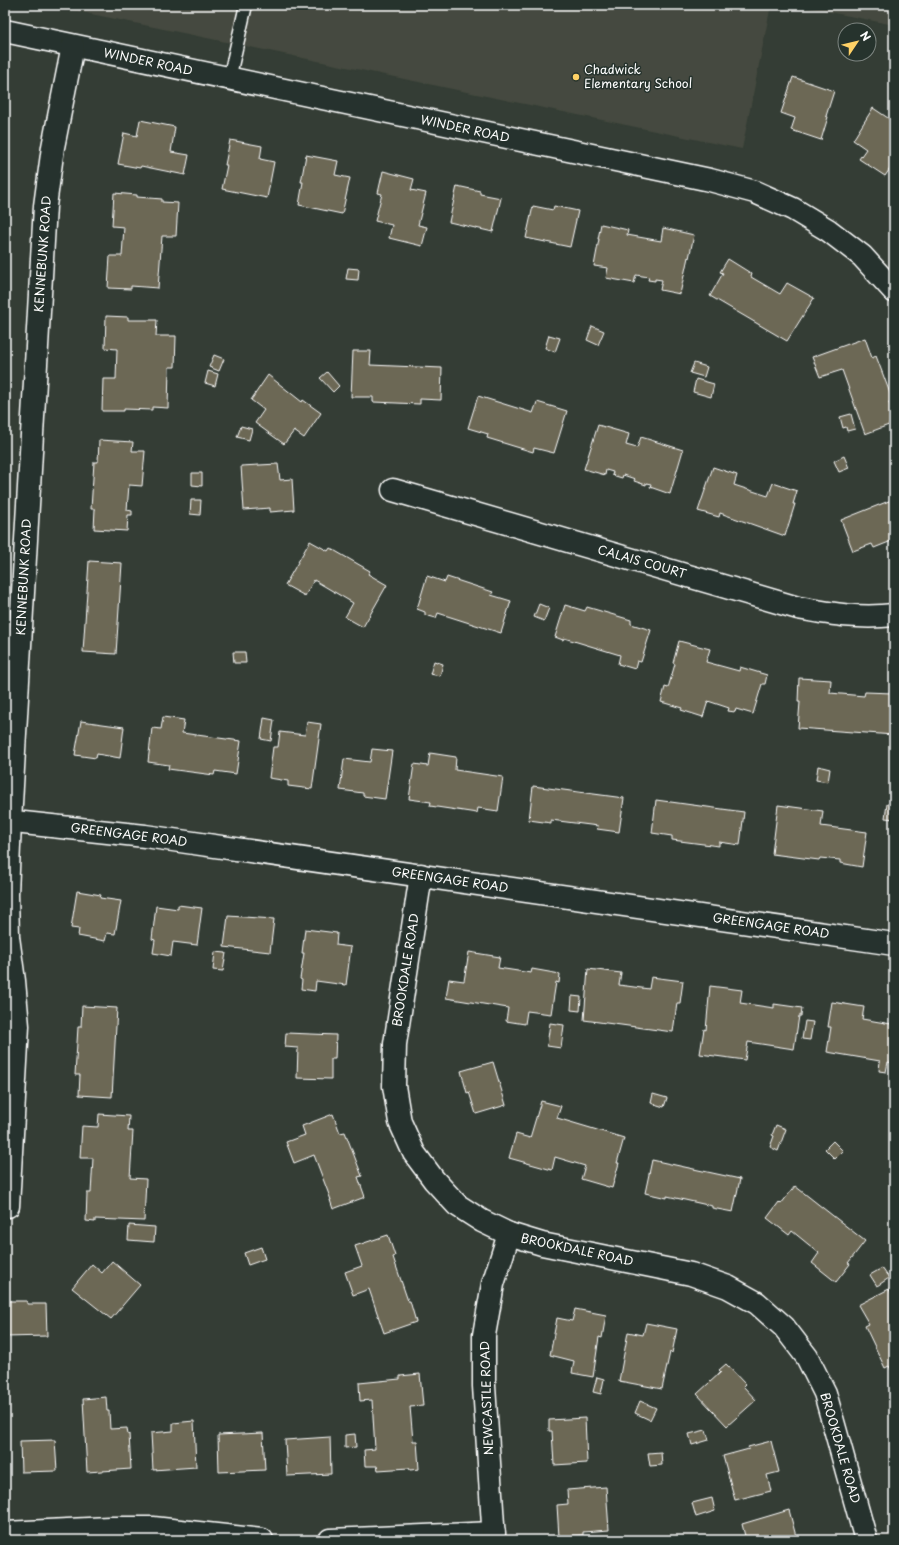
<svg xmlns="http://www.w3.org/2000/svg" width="899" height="1545" font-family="'Playpen Sans',sans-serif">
<rect width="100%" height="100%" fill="#343d35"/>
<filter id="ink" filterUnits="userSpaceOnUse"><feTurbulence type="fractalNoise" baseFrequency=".025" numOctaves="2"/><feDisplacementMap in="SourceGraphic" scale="8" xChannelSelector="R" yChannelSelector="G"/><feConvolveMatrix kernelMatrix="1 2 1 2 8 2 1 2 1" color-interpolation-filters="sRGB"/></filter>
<g filter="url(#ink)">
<g fill="#454a3f">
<polygon points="48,5 771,5 742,149"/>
<polygon points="795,5 894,5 894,25"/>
</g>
<g fill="#6c6755" stroke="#fff">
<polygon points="793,77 834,91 826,116 828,117 821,140 791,130 795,118 781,113"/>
<polygon points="873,108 894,122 894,163 885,176 859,159 866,149 853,140"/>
<polygon points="140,120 175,127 171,152 189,155 185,175 141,166 140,168 118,164 124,133 137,136"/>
<polygon points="230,140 262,146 260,159 274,162 267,198 222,189 227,165 225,165"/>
<polygon points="306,155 338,161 335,175 350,178 342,214 299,205 303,182 301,182"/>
<polygon points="383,171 414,179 411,190 426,193 418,225 427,227 422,246 389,238 392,225 375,221 382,194 378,193"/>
<polygon points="457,186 480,191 480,194 501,198 493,232 449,222"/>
<polygon points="114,193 137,195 137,197 162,199 162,202 178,203 176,236 162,236 158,288 131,286 131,289 108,288 110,256 122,256 124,227 112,226"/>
<polygon points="533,206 553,210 554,206 578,211 570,247 526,238"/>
<polygon points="601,224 628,230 627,235 661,241 663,228 694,235 689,258 688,257 680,294 660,290 662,280 655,279 655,281 648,280 649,277 636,275 634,283 606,278 608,268 594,266 599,239 598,239"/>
<polygon points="728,259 752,274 751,277 780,294 787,283 814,298 787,341 710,296 723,273 720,272"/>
<polygon points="348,268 359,269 358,280 346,279"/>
<polygon points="106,316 128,317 128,320 157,320 156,336 176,336 175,367 169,367 168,408 152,407 152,410 124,409 124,411 102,411 103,379 116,379 117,349 105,348"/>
<polygon points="592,326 604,331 598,345 587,340"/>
<polygon points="549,335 560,338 555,352 545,348"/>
<polygon points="865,338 872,358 876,356 893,401 889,402 894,416 894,423 865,434 842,370 820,377 812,357"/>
<polygon points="353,351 371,351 370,365 442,368 441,400 420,399 420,404 373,402 373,397 351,397"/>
<polygon points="214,355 224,359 219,371 209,367"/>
<polygon points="694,363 707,367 704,377 690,373"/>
<polygon points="208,371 218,374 215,386 205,383"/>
<polygon points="327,372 339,386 333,392 320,378"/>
<polygon points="268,375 302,402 303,400 321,413 304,438 294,431 284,444 255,423 264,410 251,400"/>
<polygon points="696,379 714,384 711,397 693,392"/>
<polygon points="478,396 533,413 537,402 567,411 554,453 534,448 533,452 487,438 488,434 468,428"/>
<polygon points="851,414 855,429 847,431 846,427 843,428 840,417"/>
<polygon points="598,425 629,434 626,445 637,448 641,437 683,450 670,494 650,487 651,484 646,483 646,485 634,481 635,479 623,475 622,478 612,475 613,472 606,470 605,475 584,469"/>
<polygon points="241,426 252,429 249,440 237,437"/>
<polygon points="99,440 133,442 132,451 145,451 142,486 129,485 127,510 132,511 132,515 128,515 127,531 94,529 95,509 91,509 94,462 98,462"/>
<polygon points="844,456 849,468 839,472 834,461"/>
<polygon points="278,464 280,480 292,479 294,510 270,512 270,508 244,510 241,466"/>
<polygon points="713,467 737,475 734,485 768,496 773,483 797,491 793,504 795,504 785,536 720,513 719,517 698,511"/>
<polygon points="192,473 202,473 202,486 192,485"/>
<polygon points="894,499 894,540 874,548 872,544 853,551 841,520"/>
<polygon points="191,500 201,500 200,515 190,514"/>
<polygon points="310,541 328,551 330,548 370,571 368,574 387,585 363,627 345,617 353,603 314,580 305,596 285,585"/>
<polygon points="89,561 122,563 116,654 83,652"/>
<polygon points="427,576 445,582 447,577 493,592 491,595 511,601 501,633 438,613 436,618 425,615 425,612 417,609"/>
<polygon points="539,604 549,608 544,621 534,617"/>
<polygon points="565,605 585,611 587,607 631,620 631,624 651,630 641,662 637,661 635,669 618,664 620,655 564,638 563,640 555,637"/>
<polygon points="679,641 710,649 706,662 739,671 740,667 767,675 765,684 762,684 753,714 736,709 735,712 728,711 729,708 708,701 703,717 681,710 682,708 661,702 665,687 668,688 675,664 673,663"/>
<polygon points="233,652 245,652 246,663 234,663"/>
<polygon points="434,661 443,664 440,676 430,674"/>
<polygon points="799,678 831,680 830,693 864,696 865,692 892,693 891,703 894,703 894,735 798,728 800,702 798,702"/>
<polygon points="163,717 184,720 182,733 241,741 236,774 215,771 214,775 168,769 169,765 148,762 152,728 161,729"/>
<polygon points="264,718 274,720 271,741 261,739"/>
<polygon points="81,721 124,727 120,758 97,754 96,758 75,755"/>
<polygon points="307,722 321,724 312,789 288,786 288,781 269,778 273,747 278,747 280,732 305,735"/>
<polygon points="372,749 392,751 385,799 363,796 363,793 340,790 344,759 370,762"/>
<polygon points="430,753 456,757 455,770 503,777 498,811 478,808 477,813 430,806 431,802 409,799 414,764 428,766"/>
<polygon points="818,766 830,769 828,782 816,780"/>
<polygon points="533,786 624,798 619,832 597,829 598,826 551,820 551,823 529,820"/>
<polygon points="656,800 744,812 740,845 719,842 719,846 672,840 672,836 652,833"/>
<polygon points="887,804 894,805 894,819 885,818"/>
<polygon points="778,805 823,811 821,826 867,832 862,867 840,863 840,860 820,858 819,860 772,854"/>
<polygon points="894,845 894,871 891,871"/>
<polygon points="77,891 101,895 100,898 121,901 115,934 107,933 105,941 78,936 79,929 71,928"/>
<polygon points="178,905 202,908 197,945 173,942 171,956 153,953 155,940 152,939 156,906 178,909"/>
<polygon points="228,916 274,919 270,952 224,947"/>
<polygon points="305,929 337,933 336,945 351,947 346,985 316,981 315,991 301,989 302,980 300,979 304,953 302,953"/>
<polygon points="215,952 226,953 223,971 213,970"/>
<polygon points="469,952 500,957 498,968 531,973 532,969 560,974 559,983 556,982 551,1014 527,1011 525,1024 506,1021 508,1008 446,998 449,979 464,981"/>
<polygon points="588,969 621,973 619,985 649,989 651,977 683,981 680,1003 677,1003 673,1032 584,1020"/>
<polygon points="710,986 742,990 740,1003 774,1008 774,1004 802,1008 801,1016 799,1016 794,1049 748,1042 745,1060 700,1054 704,1029 706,1030"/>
<polygon points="572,996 581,997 580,1011 571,1010"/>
<polygon points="832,1002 864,1007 862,1019 891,1024 894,1011 894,1063 888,1062 886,1072 879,1071 880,1061 827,1052 831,1027 828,1027"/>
<polygon points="82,1006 117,1008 112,1097 79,1095 80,1075 75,1075 78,1027 81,1027"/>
<polygon points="805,1021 813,1022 810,1040 802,1039"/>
<polygon points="550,1023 564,1025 561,1048 547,1046"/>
<polygon points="286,1033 336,1035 335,1059 331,1059 331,1079 297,1078 298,1048 285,1047"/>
<polygon points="493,1062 506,1105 476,1114 469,1092 467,1093 461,1071"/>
<polygon points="653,1094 667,1098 664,1107 651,1103"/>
<polygon points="541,1101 561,1106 557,1118 624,1138 617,1163 619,1163 612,1188 581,1179 585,1166 555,1157 552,1170 509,1158 516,1134 530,1138"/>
<polygon points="99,1114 129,1116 128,1131 133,1131 130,1178 146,1179 144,1221 95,1219 95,1222 86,1221 87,1193 91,1193 93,1158 80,1158 82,1126 98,1127"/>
<polygon points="333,1114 340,1133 345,1132 362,1176 358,1177 365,1197 333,1209 330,1200 331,1200 314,1155 294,1163 286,1142 305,1135 302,1126"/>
<polygon points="776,1125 786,1129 778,1151 770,1147 774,1136 772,1135"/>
<polygon points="833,1141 843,1151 835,1159 825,1149"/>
<polygon points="652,1160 740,1179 733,1212 712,1208 712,1206 667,1196 667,1198 645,1193"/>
<polygon points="795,1186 865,1241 848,1263 850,1264 836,1282 812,1263 819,1253 792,1231 789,1235 767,1218 779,1202 781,1204"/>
<polygon points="129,1225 155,1227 154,1242 128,1240"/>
<polygon points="388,1235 395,1256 393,1257 408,1301 410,1301 416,1322 384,1333 369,1289 353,1295 345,1272 362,1266 355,1246"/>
<polygon points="261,1247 265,1259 248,1265 244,1253"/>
<polygon points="112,1261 140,1285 111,1319 72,1288 92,1264 102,1273"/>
<polygon points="882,1268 889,1278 877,1286 870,1275"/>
<polygon points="889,1289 894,1299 894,1375 889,1366 885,1368 865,1326 869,1324 858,1305"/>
<polygon points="5,1301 27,1301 27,1304 46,1304 47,1336 5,1337"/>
<polygon points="575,1309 606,1315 602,1338 599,1337 593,1377 572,1373 574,1361 550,1355 557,1318 572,1321"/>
<polygon points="646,1323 677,1329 672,1353 670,1352 662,1389 619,1381 628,1332 643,1335"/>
<polygon points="726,1364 745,1384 743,1386 756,1400 727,1426 697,1394 721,1372 719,1370"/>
<polygon points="420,1374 423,1406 410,1407 413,1441 417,1441 419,1469 410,1470 409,1468 378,1470 377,1466 365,1466 364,1450 375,1449 372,1400 360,1401 359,1383 400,1379 400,1376"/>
<polygon points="597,1377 604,1379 601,1394 593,1392"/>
<polygon points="106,1397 107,1411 109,1411 110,1429 127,1428 128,1435 129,1434 131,1469 87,1472 83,1399"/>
<polygon points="640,1401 656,1408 650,1420 635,1413"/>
<polygon points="585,1418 587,1463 554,1465 552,1431 549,1431 549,1420"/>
<polygon points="194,1421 196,1467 153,1470 151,1433 173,1431 173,1423"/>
<polygon points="706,1430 709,1440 692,1445 689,1434"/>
<polygon points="263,1433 265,1470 219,1472 218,1435"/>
<polygon points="355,1434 356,1447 345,1448 345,1435"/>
<polygon points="330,1437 331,1474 287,1476 285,1440"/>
<polygon points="55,1440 57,1471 21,1472 20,1441"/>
<polygon points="771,1441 779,1472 767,1475 771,1491 735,1500 723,1456 749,1449 748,1447"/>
<polygon points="661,1452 662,1465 650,1466 648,1453"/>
<polygon points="606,1487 609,1530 583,1532 583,1535 559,1537 557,1505 568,1504 567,1490"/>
<polygon points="712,1498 715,1511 696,1517 692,1503"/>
<polygon points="789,1510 797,1540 746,1540 742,1524"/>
</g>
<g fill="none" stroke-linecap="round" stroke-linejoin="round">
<g stroke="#fff" stroke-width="15">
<polyline id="service" points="229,79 246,5"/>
</g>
<g stroke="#fff" stroke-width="25">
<g id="minor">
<polyline points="5,31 710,180 755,192 793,209 828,230 862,256 894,291"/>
<path d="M 393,490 L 798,608 C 832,614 859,619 894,615"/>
<polyline points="5,821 145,836 894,944"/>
<polyline points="421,875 395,1044 394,1086 400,1122 414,1153 434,1180 457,1205 482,1221 509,1234 542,1244 691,1274 728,1287 757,1303 784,1327 807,1357 825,1393 866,1540"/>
<polyline points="8,1206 18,1026 14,981 8,937 7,894 10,821 45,206 53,147 73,46"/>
<polyline points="5,1533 109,1528 153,1528 262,1540"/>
<polyline points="330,1540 494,1533"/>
<polyline points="494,1540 484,1386 484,1335 493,1284 509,1234"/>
</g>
</g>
<use href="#service" stroke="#26332d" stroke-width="12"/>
<use href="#minor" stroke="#26332d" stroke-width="22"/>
</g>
</g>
<circle fill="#ffd166" stroke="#26332d" stroke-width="1.5" cx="576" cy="77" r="4"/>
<g text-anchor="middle" stroke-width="3" stroke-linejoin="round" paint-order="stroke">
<g font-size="12" fill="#fff" stroke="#26332d">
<text transform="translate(148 62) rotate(12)" y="4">WINDER ROAD</text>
<text transform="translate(465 129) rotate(12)" y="4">WINDER ROAD</text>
<text transform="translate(43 254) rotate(-86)" y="4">KENNEBUNK ROAD</text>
<text transform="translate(642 562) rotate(16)" y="4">CALAIS COURT</text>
<text transform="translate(24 577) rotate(-87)" y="4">KENNEBUNK ROAD</text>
<text transform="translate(129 835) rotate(7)" y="4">GREENGAGE ROAD</text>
<text transform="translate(450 880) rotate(8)" y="4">GREENGAGE ROAD</text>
<text transform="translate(771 926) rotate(8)" y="4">GREENGAGE ROAD</text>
<text transform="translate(406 970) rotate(-81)" y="4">BROOKDALE ROAD</text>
<text transform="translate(577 1250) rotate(12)" y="4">BROOKDALE ROAD</text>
<text transform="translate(487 1398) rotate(-92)" y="4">NEWCASTLE ROAD</text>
<text transform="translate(840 1448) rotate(74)" y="4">BROOKDALE ROAD</text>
</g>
<g font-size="12" fill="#fff" stroke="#26332d" text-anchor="start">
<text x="584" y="74">Chadwick<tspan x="584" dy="14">Elementary School</tspan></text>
</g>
</g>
<rect width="899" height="1545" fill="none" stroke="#26332d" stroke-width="20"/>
<rect x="10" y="10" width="879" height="1525" fill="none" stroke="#fff" stroke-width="1.5" filter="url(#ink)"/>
<g transform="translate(857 42) rotate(55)"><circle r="19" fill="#26332d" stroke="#7d8581"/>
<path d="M0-3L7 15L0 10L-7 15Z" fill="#ffd166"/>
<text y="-6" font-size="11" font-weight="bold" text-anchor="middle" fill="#ffffff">N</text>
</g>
</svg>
